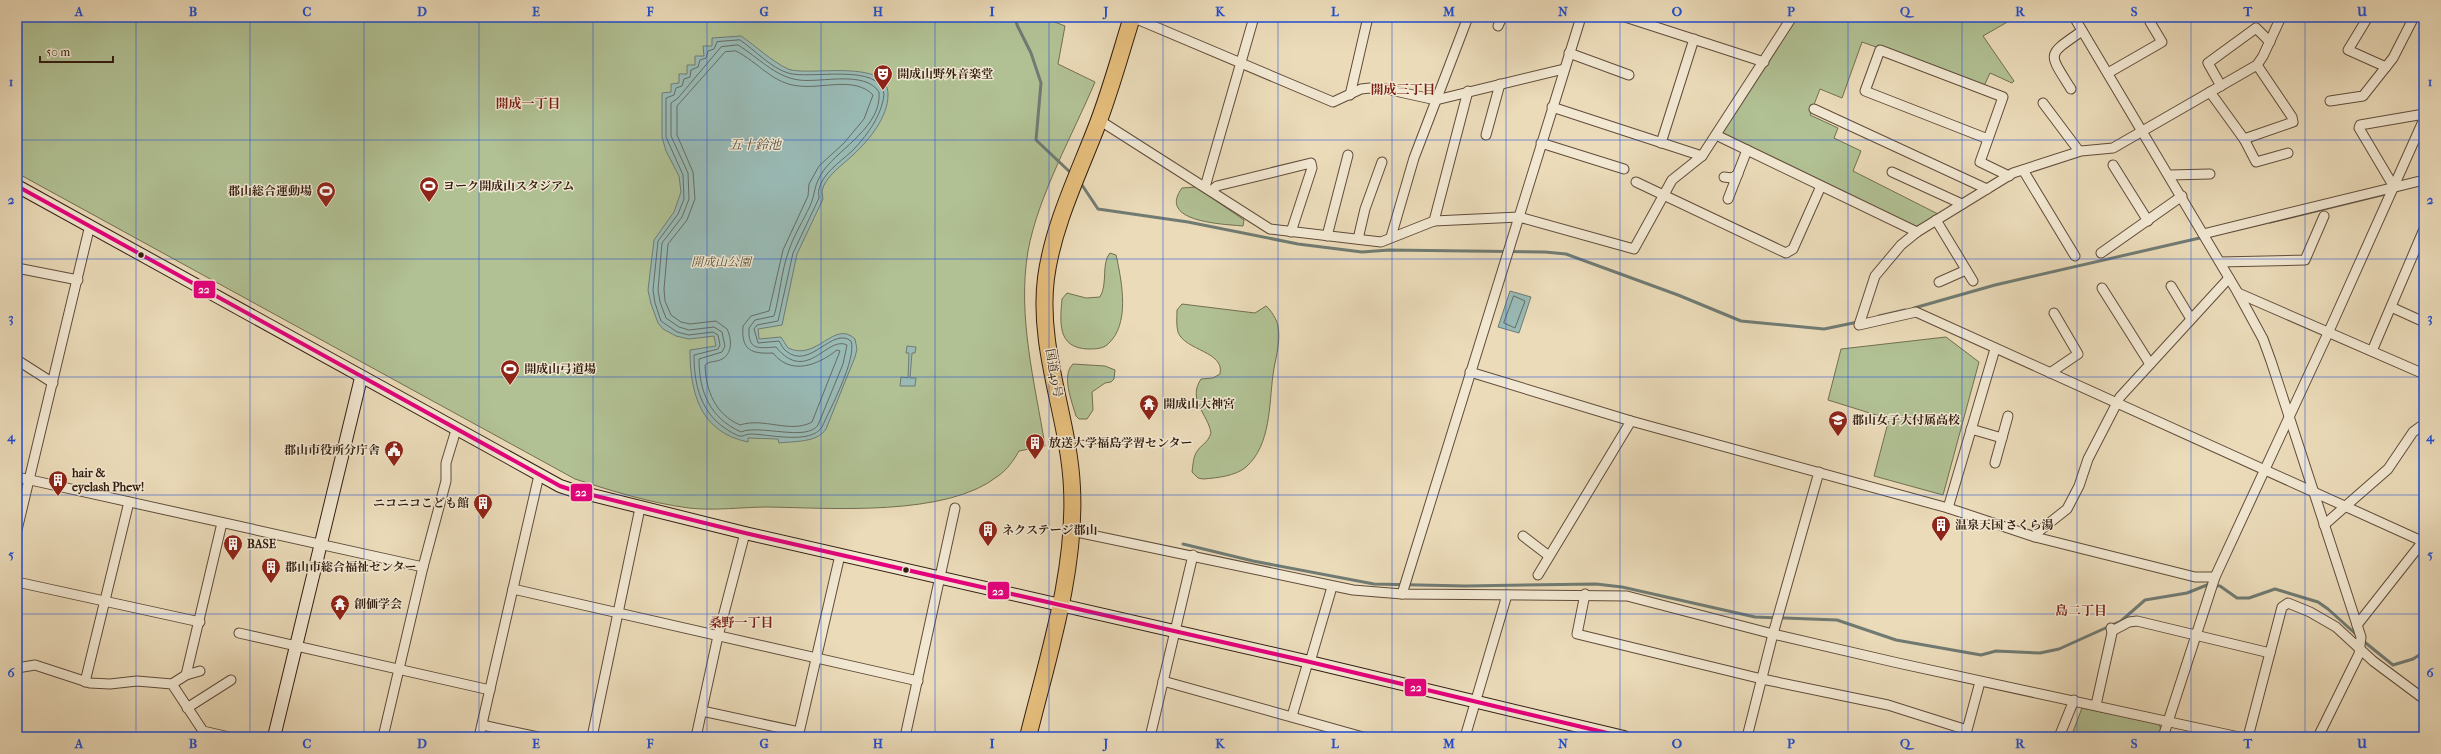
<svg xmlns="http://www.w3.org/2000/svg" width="2441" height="754" font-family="'IM FELL French Canon','Noto Serif JP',serif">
<rect width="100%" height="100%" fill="#ebdbb9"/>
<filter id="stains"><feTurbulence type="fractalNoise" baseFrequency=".005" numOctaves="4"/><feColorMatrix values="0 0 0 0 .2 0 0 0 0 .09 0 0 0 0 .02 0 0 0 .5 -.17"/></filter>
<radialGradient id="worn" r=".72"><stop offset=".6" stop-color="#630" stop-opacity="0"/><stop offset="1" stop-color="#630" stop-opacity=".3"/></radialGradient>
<g fill="#b1c194" stroke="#726f52">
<path d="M 17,17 L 1042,17 L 1065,26 L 1058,64 L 1095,82 C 1073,134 1038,196 1028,251 C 1017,316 1035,383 1045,446 L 1019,451 C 1014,460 1007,470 998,476 C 947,517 831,508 768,507 C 742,507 715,511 689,508 C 650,503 612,491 575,479 L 17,173 Z"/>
<polygon points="1797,17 2016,17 1983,36 2014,81 2012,83 1990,73 1984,86 1878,45 1876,47 1862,42 1842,98 1820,89 1810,115 1838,128 1834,138 1861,151 1853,171 1938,214 1915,228 1722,134 1722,130"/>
<path d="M 1196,187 L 1244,220 L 1243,226 C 1222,224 1157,222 1182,188 Z"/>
<path d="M 1110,253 L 1116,255 L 1117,259 C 1122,284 1130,324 1108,344 C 1103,349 1095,349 1088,349 C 1057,348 1060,322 1062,299 L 1067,293 L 1086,298 L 1100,297 C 1108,284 1101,263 1110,253 Z"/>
<path d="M 1182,304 L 1255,313 L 1266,306 C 1271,310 1277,320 1278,326 C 1281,343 1275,359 1273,375 C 1269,404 1271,445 1246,467 C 1236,476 1216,478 1203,479 L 1198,478 L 1192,472 C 1193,465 1193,456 1198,450 C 1203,443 1207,444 1211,433 C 1208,414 1187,400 1201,379 L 1213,378 L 1220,374 C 1225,351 1185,351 1178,332 C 1176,325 1177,317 1177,310 Z"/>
<polygon points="1946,337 1979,362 1943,495 1874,476 1889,419 1828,400 1841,349"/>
<path d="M 1073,364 L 1105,366 L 1115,370 L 1114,379 L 1111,382 L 1105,383 L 1092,392 L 1093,410 L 1087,419 L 1079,419 L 1076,416 C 1072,402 1061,375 1073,364 Z"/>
<polygon points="2082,708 2159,724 2161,729 2159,737 2071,737"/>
</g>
<g fill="#99bab5" stroke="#707b73">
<path d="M 741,36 C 756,46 771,61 788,69 C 808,77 889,57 888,95 C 888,117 869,140 854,154 C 844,164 825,176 822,191 C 822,194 823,196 823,199 L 797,254 L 782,325 L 758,329 L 759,339 L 781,337 L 788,348 C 817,362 834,319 855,339 L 857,349 L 855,357 L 826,429 C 817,443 794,441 779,443 L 778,439 L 748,438 L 748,442 C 700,432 690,393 690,350 L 716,346 L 714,336 L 689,339 L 676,336 L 663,329 L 658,323 L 651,304 L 648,290 L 654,240 L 674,212 L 681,192 L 679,176 L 666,151 L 662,137 L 662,93 L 671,92 L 671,84 L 679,83 L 679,74 L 687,74 L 687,65 L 695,65 L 695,56 L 704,56 L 703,46 L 712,46 L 712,38 Z"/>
<polygon points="1510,291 1531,297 1519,333 1498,327"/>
<polygon points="907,346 916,347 915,353 912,353 910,378 916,378 915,386 900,386 901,377 908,378 909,353 906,353"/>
</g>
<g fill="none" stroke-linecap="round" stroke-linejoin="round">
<g stroke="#666c62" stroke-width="1">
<path d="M 740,40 C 755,50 771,68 788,73 C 809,80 880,62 884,94 C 882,116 866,137 851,152 C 839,163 823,173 819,189 C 818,192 819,195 819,198 L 793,253 L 778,321 L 757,325 L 754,329 L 758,343 L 779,341 C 781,344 783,349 786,351 C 810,371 832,326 851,341 C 857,359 830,409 822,427 C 811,445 768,434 750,434 C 745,434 744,437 739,436 C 704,421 694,391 694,355 L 718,349 L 720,345 L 718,335 L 713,332 L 689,335 L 677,332 L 661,321 L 655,303 L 653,290 L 658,241 L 678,214 L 684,199 L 683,175 L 666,137 L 666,98 L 674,95 L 676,88 L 682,86 L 684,79 L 690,77 L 691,70 L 698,67 L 700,60 L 706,58 L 708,51 L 714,49 L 717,42 Z"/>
<path d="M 738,45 C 758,57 775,77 799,80 C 821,83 865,70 879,92 C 882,126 841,147 824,170 C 813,185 816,193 810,206 C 803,221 794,235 789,250 C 781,272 780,295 774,316 L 755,320 L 749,328 C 748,351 758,348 776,347 C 807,385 827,335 847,345 L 843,364 L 818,425 C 807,442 759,424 741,432 C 710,418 699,392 699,359 L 722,352 L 725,346 L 722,332 L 714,327 L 689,330 L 679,327 L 666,318 L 660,302 L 658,290 L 662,243 L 682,217 L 689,199 L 688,173 L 671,136 L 671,103 L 678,98 L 721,47 Z"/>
<path d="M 736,51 C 758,62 773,84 799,86 C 822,89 855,76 873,95 L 864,119 L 844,143 L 819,166 L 809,184 L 808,196 L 783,250 L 769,311 L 751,316 L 743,326 C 741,351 752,354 773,353 C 791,376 818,365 837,350 L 840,351 L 812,422 C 790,434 764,417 740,425 C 715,414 706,391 705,365 C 709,361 715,362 720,360 C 733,355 732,339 727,329 L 716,321 L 690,324 L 681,322 L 671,315 L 665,301 L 664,289 L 668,244 L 687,220 L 695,199 L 693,172 L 677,135 L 677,106 L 725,52 Z"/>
<polygon points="1514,296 1525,301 1515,328 1504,323"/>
</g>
<g stroke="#707b73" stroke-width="3">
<polyline points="1015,17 1017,25 1031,53 1041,83 1036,140 1072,174"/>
<polyline points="1080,182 1098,209 1188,222 1298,244 1362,252 1389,250 1545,252 1566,254 1678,295 1741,321 1824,329 1858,322"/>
<polyline points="2270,222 2385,194"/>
<polyline points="1914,308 1995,285 2204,237"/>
<polyline points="1879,316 1905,310"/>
<polyline points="1183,544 1253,561 1374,584 1465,586 1596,584 1622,587 1755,617 1837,620 1896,640 1981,655 1996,651 2040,653 2059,649 2121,621 2145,600 2187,593 2207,585 2220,586 2237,598 2249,598 2275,589 2318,602 2328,609 2358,636"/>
<polyline points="2362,640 2393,665 2413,659 2424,652"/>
</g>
<g stroke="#614c3a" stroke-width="11">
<g id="street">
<polyline points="1132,17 1333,102 1361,89 1370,88 1386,89 1436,100 1564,69"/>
<polyline points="1625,17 1764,62"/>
<polyline points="2074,17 2238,293 2263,339 2271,361 2361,637 2359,654 2318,737"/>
<polyline points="2281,17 2263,56 2257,65 2113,148 2081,151 2013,173 1917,232 1901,245 1875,276 1859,325 1916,312 2424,542"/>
<polyline points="2368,17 2348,50 2386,67"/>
<polyline points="1498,26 1502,17"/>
<polyline points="1569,53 1629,75"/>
<polyline points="2108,73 2162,42 2150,22"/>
<polyline points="2221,86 2208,63 2256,28 2270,42"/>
<path d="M 2071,89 C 2048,52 2046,56 2082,31"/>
<polyline points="2210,92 2244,139 2256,162 2288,153"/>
<polyline points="1350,95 1368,17"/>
<polyline points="2330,101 2363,96 2393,58 2414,17"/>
<polyline points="2043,103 2079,151"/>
<polyline points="1552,107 1702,156"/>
<polyline points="1814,109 1987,189"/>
<polyline points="1099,120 1270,229 1381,242 1434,221 1519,217 1634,249 1672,180 1702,156 1792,17"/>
<polyline points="1486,135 1500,84"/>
<polyline points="1716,135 1917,232"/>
<polyline points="1988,139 1865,91 1880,50 2003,97 1980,162 2009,176"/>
<polyline points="2244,139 2293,122 2292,117 2257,65"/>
<polyline points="1541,143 1624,169"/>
<polyline points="1661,143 1694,39"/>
<polyline points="2113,165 2148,221"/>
<polyline points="2023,170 2075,256"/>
<polyline points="1892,172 1962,204"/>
<polyline points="2169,175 2210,174"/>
<polyline points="1724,177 1732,178 1738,174"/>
<polyline points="1636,182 1786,253 1793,249 1821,186"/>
<polyline points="1205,187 1254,17"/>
<polyline points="2394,187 2359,128 2360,125 2424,114"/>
<polyline points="1211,191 1217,186 1311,163 1312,168 1291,232"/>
<polyline points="1728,199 1747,150"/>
<polyline points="1936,220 1973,281"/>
<polyline points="1434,221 1468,91"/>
<polyline points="2203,234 2424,180"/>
<polyline points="1327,236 1348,155"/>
<polyline points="1391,237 1414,158 1468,17"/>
<polyline points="1358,239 1365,209 1382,162"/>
<polyline points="2101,253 2182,196"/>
<polyline points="2220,262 2305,260 2324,216"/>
<polyline points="17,268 78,280"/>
<polyline points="1939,282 1966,270"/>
<polyline points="2171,286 2191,319"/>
<polyline points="2102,288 2150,364"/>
<polyline points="2238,293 2424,374"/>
<polyline points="2391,307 2424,322"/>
<polyline points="2372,351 2424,229"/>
<polyline points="17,360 53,383"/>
<polyline points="1470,372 1631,421 1948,508 2035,537 2195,577 2215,577"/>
<polyline points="2050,373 2078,354 2054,313"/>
<polyline points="1971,429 2002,438"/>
<polyline points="1995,463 2008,416"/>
<polyline points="17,477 423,567"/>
<polyline points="1948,508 1995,349"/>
<polyline points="2324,525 2388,469 2413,432 2424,424"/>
<polyline points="17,530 90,225"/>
<polyline points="1072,531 1353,590 1402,594 1627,596 1773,634 1898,663 2239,737"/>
<polyline points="1523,536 1549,556"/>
<polyline points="2035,537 2038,532 2067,509 2079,486 2088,459 2120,397 2229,278"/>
<polyline points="1538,575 1631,421"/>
<polyline points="17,582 200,622"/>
<polyline points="513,589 918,681"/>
<polyline points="1402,594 1581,17"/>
<polyline points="1585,594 1577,634 1762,679 1888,705 1967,730 1980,682"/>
<polyline points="2357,625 2424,540"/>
<polyline points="2112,631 2129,622 2137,621 2270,653"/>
<polyline points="239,633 490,690"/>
<polyline points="1310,662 1332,587"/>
<polyline points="17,668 35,665 90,683 110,684 137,681 172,684 203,731 229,737"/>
<polyline points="186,675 222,523"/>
<polyline points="1163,681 1363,737"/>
<polyline points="85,682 129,502"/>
<polyline points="172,684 186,675 200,671"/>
<polyline points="2096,705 2112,633 2111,628"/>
<polyline points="187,708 231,680"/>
<polyline points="702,711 799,732"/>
<polyline points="1292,716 1308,662"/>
<polyline points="482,725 538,737"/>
<polyline points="383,737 423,567 446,481 446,463 456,430"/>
<polyline points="479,737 539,475"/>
<polyline points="592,737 640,508"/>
<polyline points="696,737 718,636 745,533"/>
<polyline points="798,737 840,555"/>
<polyline points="905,737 955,508"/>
<polyline points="1150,737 1193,555"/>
<polyline points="1465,737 1507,595"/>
<polyline points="1747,737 1773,634 1819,472"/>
<polyline points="2059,737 2074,700"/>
<polyline points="2163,737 2215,577 2329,331 2424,119"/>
<polyline points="2248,737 2282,607 2288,603 2310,612 2336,627 2373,661 2424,699"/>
</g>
</g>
<g stroke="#331d10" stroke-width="14">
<g id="secondary">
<polyline points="17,186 560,486 572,490 745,533 1310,662 1624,737"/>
<polyline points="274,737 361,378"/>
</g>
</g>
<g stroke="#331d10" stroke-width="18">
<path id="highway" d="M 1028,737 C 1048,656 1076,572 1072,488 C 1069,418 1037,349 1046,278 C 1053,225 1079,173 1098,123 C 1111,89 1121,52 1132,17"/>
</g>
<use href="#street" stroke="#f2e8d2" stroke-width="9"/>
<use href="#secondary" stroke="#f2e8d2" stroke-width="12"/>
<use href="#highway" stroke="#e6be7c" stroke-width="16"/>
<g stroke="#f2e8d2" stroke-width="7">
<polyline id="bus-1" points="17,186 560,486 572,490 745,533 1310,662 1624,737"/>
</g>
<use href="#bus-1" stroke="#e5007d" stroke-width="4"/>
</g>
<path fill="none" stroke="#1d4ed8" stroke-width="1" stroke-opacity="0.55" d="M 136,17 L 136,737M 250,17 L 250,737M 364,17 L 364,737M 479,17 L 479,737M 593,17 L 593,737M 707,17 L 707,737M 821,17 L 821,737M 935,17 L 935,737M 1049,17 L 1049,737M 1163,17 L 1163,737M 1278,17 L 1278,737M 1392,17 L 1392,737M 1506,17 L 1506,737M 1620,17 L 1620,737M 1734,17 L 1734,737M 1848,17 L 1848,737M 1962,17 L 1962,737M 2077,17 L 2077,737M 2191,17 L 2191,737M 2305,17 L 2305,737M 17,140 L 2424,140M 17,259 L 2424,259M 17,377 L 2424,377M 17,495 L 2424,495M 17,614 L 2424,614"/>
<defs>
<g id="theatre-pin" transform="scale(1)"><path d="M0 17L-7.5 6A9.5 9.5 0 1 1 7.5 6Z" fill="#8f2418" stroke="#f2e8d2"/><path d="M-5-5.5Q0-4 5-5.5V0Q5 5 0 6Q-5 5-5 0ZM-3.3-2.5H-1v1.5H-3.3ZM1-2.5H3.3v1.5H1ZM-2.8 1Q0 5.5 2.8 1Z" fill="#fff"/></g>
<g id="stadium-pin" transform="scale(1)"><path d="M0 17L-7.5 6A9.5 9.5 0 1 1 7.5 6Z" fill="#8f2418" stroke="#f2e8d2"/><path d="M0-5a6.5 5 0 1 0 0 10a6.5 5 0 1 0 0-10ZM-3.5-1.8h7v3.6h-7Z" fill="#fff"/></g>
<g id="temple-pin" transform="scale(1)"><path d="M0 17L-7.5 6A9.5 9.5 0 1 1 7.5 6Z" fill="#8f2418" stroke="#f2e8d2"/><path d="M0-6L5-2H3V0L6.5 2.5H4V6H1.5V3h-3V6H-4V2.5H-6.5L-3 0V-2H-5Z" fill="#fff"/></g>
<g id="school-pin" transform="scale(1)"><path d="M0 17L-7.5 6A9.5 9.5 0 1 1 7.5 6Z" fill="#8f2418" stroke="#f2e8d2"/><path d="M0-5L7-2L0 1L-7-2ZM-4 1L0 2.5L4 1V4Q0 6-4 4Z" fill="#fff"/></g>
<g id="building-pin" transform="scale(1)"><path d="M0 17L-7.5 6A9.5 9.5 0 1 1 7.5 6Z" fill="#8f2418" stroke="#f2e8d2"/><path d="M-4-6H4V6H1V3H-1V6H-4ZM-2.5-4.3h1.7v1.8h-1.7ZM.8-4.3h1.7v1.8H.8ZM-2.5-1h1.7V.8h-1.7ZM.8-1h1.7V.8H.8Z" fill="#fff"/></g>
<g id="civic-pin" transform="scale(1)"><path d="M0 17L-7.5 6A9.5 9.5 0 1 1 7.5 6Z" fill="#8f2418" stroke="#f2e8d2"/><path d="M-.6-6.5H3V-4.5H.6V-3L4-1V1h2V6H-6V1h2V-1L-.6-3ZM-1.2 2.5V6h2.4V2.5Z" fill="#fff"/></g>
</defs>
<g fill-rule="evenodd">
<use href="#theatre-pin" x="883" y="74"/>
<use href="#stadium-pin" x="429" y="186"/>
<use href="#stadium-pin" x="326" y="191"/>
<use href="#stadium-pin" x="510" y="369"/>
<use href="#temple-pin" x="1149" y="404"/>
<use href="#school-pin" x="1838" y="420"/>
<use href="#building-pin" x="1035" y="443"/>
<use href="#civic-pin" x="394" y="450"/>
<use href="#building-pin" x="58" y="480"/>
<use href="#building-pin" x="483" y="503"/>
<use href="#building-pin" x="1941" y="525"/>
<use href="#building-pin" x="988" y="530"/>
<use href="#building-pin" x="233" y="544"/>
<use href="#building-pin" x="271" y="567"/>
<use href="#temple-pin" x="340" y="604"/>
</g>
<g fill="#331d10" stroke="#f2e8d2" stroke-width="1.5">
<circle cx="141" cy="255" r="3.5"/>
<circle cx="906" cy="570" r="3.5"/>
</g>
<g text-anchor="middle" stroke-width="3" stroke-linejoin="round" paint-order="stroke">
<g font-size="12" font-weight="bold" fill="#331d10" stroke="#f2e8d2" text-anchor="start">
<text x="897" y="78">開成山野外音楽堂</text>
<text x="443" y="190">ヨーク開成山スタジアム</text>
<text x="312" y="195" text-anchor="end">郡山総合運動場</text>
<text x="524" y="373">開成山弓道場</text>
<text x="1163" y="408">開成山大神宮</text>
<text x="1852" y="424">郡山女子大付属高校</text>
<text x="1049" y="447">放送大学福島学習センター</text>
<text x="380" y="454" text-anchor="end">郡山市役所分庁舎</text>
<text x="72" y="477">hair &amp;<tspan x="72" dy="14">eyelash Phew!</tspan></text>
<text x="469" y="507" text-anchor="end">ニコニコこども館</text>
<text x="1955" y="529">温泉天国 さくら湯</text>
<text x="1002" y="534">ネクステージ郡山</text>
<text x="247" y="548">BASE</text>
<text x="285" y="571">郡山市総合福祉センター</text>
<text x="354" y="608">創価学会</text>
</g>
<g font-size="12" font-style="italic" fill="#594e38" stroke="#f2e8d2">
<text x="721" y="266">開成山公園</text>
</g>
<g font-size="12" fill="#331d10" stroke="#f2e8d2">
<text transform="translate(1054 373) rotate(80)" y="4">国道49号</text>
</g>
<g font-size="13" font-weight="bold" fill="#7a1f14" stroke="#f2e8d2">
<text x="1403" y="94">開成三丁目</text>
<text x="528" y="108">開成一丁目</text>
<text x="2081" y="615">島二丁目</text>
<text x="741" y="627">桑野一丁目</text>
</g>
<g font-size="13" font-style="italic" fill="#524c42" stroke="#f2e8d2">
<text x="755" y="149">五十鈴池</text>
</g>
</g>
<g stroke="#f2e8d2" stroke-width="1.5">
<rect x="193" y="280" width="23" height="19" rx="4" fill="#e5007d"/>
<rect x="570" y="483" width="23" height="19" rx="4" fill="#e5007d"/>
<rect x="987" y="581" width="23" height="19" rx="4" fill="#e5007d"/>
<rect x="1404" y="678" width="23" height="19" rx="4" fill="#e5007d"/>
</g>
<g font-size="11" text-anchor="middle" font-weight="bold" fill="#fff">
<text x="204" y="293">22</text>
<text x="581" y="496">22</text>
<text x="998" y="595">22</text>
<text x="1416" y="691">22</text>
</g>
<rect width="2441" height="754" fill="none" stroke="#ebdbb9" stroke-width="44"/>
<path d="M40 56v6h73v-6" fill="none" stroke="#331d10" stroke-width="2"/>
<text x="46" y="56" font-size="12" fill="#331d10" stroke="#f2e8d2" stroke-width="3" paint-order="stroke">50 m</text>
<rect x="22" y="22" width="2397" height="710" fill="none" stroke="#1d4ed8" stroke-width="1.5"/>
<g font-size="13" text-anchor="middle" font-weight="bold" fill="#1d4ed8">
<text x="79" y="16">A</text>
<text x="193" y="16">B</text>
<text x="307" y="16">C</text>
<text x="422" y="16">D</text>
<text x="536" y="16">E</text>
<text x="650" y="16">F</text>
<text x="764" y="16">G</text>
<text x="878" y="16">H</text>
<text x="992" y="16">I</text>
<text x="1106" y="16">J</text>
<text x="1220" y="16">K</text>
<text x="1335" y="16">L</text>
<text x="1449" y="16">M</text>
<text x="1563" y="16">N</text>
<text x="1677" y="16">O</text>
<text x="1791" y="16">P</text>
<text x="1905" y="16">Q</text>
<text x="2020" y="16">R</text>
<text x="2134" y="16">S</text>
<text x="2248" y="16">T</text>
<text x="2362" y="16">U</text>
<text x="11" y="86">1</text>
<text x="2430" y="86">1</text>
<text x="11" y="204">2</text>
<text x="2430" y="204">2</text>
<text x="11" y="322">3</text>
<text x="2430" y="322">3</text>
<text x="11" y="441">4</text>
<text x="2430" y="441">4</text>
<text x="11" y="559">5</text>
<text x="2430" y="559">5</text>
<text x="11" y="677">6</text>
<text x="2430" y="677">6</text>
<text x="79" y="748">A</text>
<text x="193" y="748">B</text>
<text x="307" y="748">C</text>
<text x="422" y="748">D</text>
<text x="536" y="748">E</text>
<text x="650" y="748">F</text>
<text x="764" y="748">G</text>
<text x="878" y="748">H</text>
<text x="992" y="748">I</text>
<text x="1106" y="748">J</text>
<text x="1220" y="748">K</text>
<text x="1335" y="748">L</text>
<text x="1449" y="748">M</text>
<text x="1563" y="748">N</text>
<text x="1677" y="748">O</text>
<text x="1791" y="748">P</text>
<text x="1905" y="748">Q</text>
<text x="2020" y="748">R</text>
<text x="2134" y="748">S</text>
<text x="2248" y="748">T</text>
<text x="2362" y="748">U</text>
</g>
<rect width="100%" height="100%" filter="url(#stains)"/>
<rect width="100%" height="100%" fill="url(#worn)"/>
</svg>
